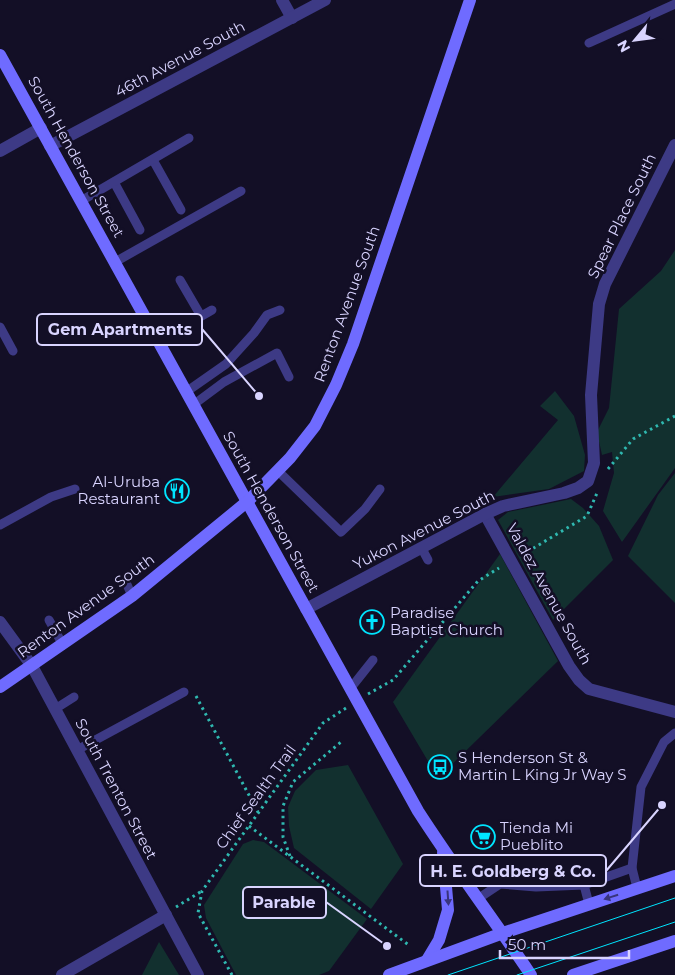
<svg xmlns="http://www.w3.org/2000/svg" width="675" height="975" font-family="Montserrat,sans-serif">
<rect width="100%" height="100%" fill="#130f26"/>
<g fill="#12302f">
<polygon points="675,250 675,468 622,542 603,511 614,473 612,452 602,455 597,432 609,408 619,309 661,271"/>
<polygon points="555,391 574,416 585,455 584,471 549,489 493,497 558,420 540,406"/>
<polygon points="675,473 675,603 628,556 658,495"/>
<polygon points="571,499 583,508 599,526 613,560 553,620 498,520 508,512"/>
<polygon points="500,554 558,661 438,778 393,702"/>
<polygon points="348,765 403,864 371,909 294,848 289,826 288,807 295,791 316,770"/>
<polygon points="253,840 264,842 367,919 329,971 319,975 236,975 206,918 204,905 243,844"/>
<polygon points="159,942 179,975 142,975"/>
</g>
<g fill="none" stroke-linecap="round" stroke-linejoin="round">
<g stroke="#2fb8b0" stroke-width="3" stroke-dasharray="2.5 4" stroke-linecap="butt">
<polyline points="608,469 633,439 675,416"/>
<polyline points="522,555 587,516 597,493"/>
<polyline points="368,694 393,680 478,581 499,568"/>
<polyline points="196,696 258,812"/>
<polyline points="249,826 410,946"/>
<polyline points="290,856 283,837 283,806 293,782 341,742"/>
<polyline points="176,907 202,891"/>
<polyline points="232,975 198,913 202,891 323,723 346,708"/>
</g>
<g stroke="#3d3a85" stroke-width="9">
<polyline points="589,43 675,4"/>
<polyline points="153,160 181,210"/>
<polyline points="114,182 140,230"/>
<polyline points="81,201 189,138"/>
<polyline points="115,262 241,191"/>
<polyline points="180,280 201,316"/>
<polyline points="0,327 13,351"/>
<polyline points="158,341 212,310"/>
<polyline points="186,392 226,364 254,333 267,315 280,310"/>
<polyline points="193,405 224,382 277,353 289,377"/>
<polyline points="278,471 341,532 365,509 380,489"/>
<polyline points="0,525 51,497 75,489"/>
<polyline points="421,547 428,560"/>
<polyline points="125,580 132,596"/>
<polyline points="49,620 63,645"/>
<polyline points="350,689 373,660"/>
<polyline points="55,709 74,697"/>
<polyline points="77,750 184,692"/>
<polyline points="584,885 632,868"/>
<polyline points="637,888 632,868 641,787 664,742 675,733"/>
<polyline points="479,898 500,884 536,887 584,885 589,904"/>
</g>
<g stroke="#3d3a85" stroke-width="12">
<polyline points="282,0 292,18"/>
<polyline points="50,146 325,0"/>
<polyline points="0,151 41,128"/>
<polyline points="485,514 569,666 579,680 589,689 675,712"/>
<polyline points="306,609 485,514 503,506 564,493 578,488 588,481 594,463 591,395 599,304 605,284 675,145"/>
<polyline points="0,622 32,666 198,975"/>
<polyline points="62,975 166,915"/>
</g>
<g stroke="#6f6bff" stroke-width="12">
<path d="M 0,55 L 418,811 C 454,867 494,920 531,975"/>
<polyline points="0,687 132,596 248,501 290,458 315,426 336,385 353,344 470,0"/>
<polyline points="427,960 439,940 448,910 443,852"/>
<polyline points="389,975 503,933 675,876"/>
<polyline points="573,975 675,941"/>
</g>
<g stroke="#00e5ff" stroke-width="1">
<polyline points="448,975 675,898"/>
<polyline points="517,975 675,922"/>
</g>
</g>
<defs><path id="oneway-solid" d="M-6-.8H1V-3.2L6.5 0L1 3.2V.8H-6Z" transform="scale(1.25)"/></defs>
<g fill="#38347d">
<use href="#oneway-solid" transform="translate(611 897) rotate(162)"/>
<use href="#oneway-solid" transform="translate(448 898) rotate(86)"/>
</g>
<defs>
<g id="restaurant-ring" transform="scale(1.25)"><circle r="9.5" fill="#130f26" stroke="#00e5ff" stroke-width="1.5"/><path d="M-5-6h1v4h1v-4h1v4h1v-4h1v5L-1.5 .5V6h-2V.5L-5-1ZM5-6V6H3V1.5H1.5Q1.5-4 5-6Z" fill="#00e5ff"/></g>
<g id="church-ring" transform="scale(1.25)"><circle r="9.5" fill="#130f26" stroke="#00e5ff" stroke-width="1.5"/><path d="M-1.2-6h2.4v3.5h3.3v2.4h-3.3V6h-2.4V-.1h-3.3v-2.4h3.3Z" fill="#00e5ff"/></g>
<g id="bus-ring" transform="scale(1.25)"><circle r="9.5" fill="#130f26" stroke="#00e5ff" stroke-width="1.5"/><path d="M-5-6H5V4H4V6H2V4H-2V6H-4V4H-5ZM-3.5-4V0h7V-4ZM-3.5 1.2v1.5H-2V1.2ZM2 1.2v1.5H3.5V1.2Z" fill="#00e5ff"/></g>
<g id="supermarket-ring" transform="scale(1.25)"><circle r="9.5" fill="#130f26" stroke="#00e5ff" stroke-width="1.5"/><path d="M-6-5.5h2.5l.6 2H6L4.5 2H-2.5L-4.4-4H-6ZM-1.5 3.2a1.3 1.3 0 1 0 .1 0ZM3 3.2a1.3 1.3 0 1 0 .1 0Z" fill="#00e5ff"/></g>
</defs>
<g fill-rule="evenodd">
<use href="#restaurant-ring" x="177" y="491"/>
<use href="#church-ring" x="372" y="622"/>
<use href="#bus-ring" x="440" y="767"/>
<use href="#supermarket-ring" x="483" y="837"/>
</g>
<g text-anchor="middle" stroke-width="5" stroke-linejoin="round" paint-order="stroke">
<g font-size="15" fill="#d9d4ff" stroke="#130f26">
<text transform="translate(180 59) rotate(-28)" y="5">46th Avenue South</text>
<text transform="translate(76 157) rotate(61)" y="5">South Henderson Street</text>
<text transform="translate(622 216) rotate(-64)" y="5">Spear Place South</text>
<text transform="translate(347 304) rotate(-70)" y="5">Renton Avenue South</text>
<text transform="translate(271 512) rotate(61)" y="5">South Henderson Street</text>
<text transform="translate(424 530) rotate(-27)" y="5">Yukon Avenue South</text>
<text transform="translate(549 594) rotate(61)" y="5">Valdez Avenue South</text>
<text transform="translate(86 606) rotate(-36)" y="5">Renton Avenue South</text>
<text transform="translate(116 789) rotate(62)" y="5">South Trenton Street</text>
<text transform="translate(256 797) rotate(-54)" y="5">Chief Sealth Trail</text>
</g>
<g font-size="15" fill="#d9d4ff" stroke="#130f26" text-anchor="start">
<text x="160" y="487" text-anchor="end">Al-Uruba<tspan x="160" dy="17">Restaurant</tspan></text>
<text x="390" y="618">Paradise<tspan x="390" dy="17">Baptist Church</tspan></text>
<text x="458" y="763">S Henderson St &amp;<tspan x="458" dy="17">Martin L King Jr Way S</tspan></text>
<text x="500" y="833">Tienda Mi<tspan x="500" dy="17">Pueblito</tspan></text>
</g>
</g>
<path fill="none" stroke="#d9d4ff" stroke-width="2" d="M259 396L202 329M662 805L606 871M387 946L326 902"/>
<g fill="#d9d4ff" stroke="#130f26" stroke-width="2">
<circle cx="259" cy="396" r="5"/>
<circle cx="662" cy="805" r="5"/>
<circle cx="387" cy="946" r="5"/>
</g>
<g fill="#130f26" stroke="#d9d4ff" stroke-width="2">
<rect x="37" y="314" width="165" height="31" rx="5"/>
<rect x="420" y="855" width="186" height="31" rx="5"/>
<rect x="243" y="887" width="83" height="31" rx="5"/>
</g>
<g font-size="16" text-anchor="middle" font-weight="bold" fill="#d9d4ff">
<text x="120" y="335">Gem Apartments</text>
<text x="513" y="877">H. E. Goldberg &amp; Co.</text>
<text x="284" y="908">Parable</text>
</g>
<g transform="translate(635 40) rotate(241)" stroke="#130f26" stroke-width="4" paint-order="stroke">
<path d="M0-4L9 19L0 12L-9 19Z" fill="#d9d4ff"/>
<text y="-8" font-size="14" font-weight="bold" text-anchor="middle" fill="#d9d4ff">N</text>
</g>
<path d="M500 950v8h129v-8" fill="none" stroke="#d9d4ff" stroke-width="2.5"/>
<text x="508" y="950" font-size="15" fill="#d9d4ff" stroke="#130f26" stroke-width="4" paint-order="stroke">50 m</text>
</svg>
